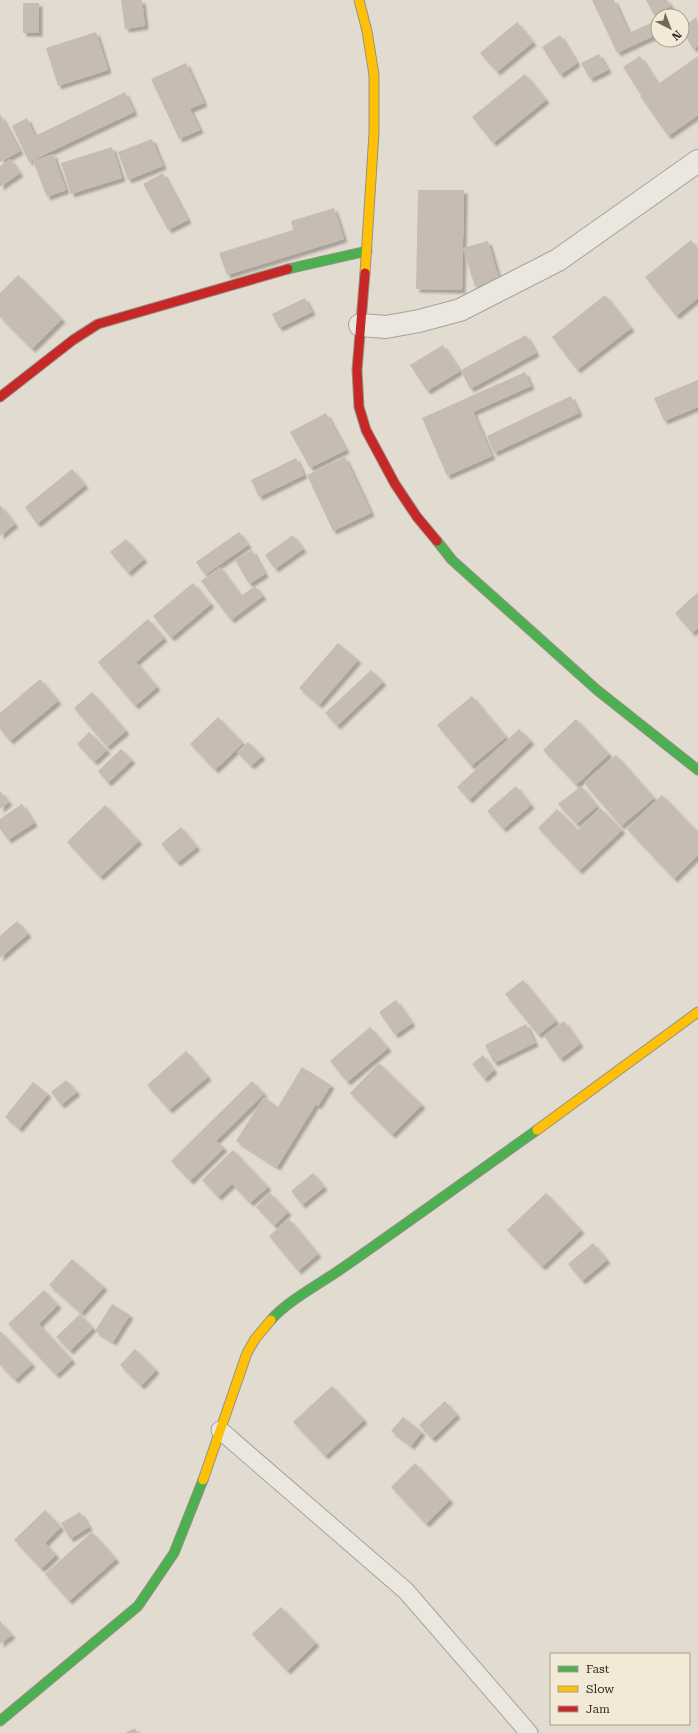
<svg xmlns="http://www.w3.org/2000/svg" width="698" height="1733" font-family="'Roboto Serif',serif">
<defs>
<filter id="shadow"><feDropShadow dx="3.5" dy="3.5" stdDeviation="1" flood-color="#0004"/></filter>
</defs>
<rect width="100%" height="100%" fill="#e2dcd0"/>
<g fill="#c6bcb1" filter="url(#shadow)">
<polygon points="121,0 142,0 145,26 125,29"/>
<polygon points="592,0 614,0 629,33 655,21 658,28 658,34 617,53"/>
<polygon points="646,0 667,0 671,6 654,15"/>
<rect x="23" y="3" width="16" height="30"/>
<polygon points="697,17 698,46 693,49 682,30 682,27"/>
<polygon points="517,22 533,42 497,72 480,53"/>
<polygon points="96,32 108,70 58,86 46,48"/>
<polygon points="560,35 577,63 560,75 542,47"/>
<polygon points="599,54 608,70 590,79 581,63"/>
<polygon points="640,56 658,84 698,56 698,115 668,136 640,96 648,91 641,95 623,67"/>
<polygon points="186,63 204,103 190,109 200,130 179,139 151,79"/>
<polygon points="525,74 546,100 493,143 472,117"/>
<polygon points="125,92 134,112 29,162 12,126 27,118 35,136"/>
<polygon points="0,114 20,151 0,162"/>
<polygon points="152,139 163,166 128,180 118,152"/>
<polygon points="112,147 122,178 71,194 61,163"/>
<polygon points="53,154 66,190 47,197 33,161"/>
<polygon points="10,159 20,173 0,187 0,166"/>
<polygon points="163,173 188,220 168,230 143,184"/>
<polygon points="418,190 464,190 462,290 416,289"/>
<polygon points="334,208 344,239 227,275 219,253 293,230 291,221"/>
<polygon points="691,240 698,249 698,298 676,316 645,277"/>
<polygon points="488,241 499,279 475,287 463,248"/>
<polygon points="18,275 62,319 32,349 0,317 0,293"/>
<polygon points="605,295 631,328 577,370 552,337"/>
<polygon points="305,298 312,312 279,328 272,314"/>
<polygon points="526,335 536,353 470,389 461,370"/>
<polygon points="443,345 460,371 427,391 410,365"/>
<polygon points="525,372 531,386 473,412 492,456 447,476 422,418"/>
<polygon points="698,380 698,407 664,421 654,398"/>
<polygon points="571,396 579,413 494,453 487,436"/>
<polygon points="326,413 346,450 310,468 290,432"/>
<polygon points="345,457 371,513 333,531 307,475"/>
<polygon points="296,458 304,475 259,497 251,480"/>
<polygon points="72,469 85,485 37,524 25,507"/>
<polygon points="0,505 15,524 0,536"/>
<polygon points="239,532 248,545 205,575 196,562"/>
<polygon points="293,535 303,549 275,569 265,555"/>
<polygon points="126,539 144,559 128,573 110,552"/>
<polygon points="252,550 265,574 249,584 235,560"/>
<polygon points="220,567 241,596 255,586 263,596 231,620 201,581"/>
<polygon points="193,583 211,604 171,638 153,616"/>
<polygon points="698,592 698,628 692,633 675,613"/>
<polygon points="148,619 164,638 136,662 157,687 135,706 98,662"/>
<polygon points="338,643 358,660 319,705 299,688"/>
<polygon points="371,670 383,682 337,726 325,713"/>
<polygon points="40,679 58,701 10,741 0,729 0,713"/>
<polygon points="92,692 126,731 107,747 74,708"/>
<polygon points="472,696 506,737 471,766 437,725"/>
<polygon points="218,717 243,743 215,770 190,744"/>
<polygon points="576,719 609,754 576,785 543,750"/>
<polygon points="519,729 531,741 469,800 457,787"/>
<polygon points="89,732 107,750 94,762 77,744"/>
<polygon points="248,742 262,756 251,766 237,752"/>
<polygon points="121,749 132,760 108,783 98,771"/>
<polygon points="616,755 654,798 621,826 584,783"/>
<polygon points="516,786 531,805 503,829 487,811"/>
<polygon points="581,786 597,806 576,824 558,804"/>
<polygon points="0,791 9,802 0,809"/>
<polygon points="662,795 698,832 698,855 674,879 627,829"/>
<polygon points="22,804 34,823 8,840 0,829 0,819"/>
<polygon points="105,805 139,841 100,877 67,842"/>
<polygon points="600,808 622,830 579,871 538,828 557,809 578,830"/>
<polygon points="181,827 197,847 177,863 161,844"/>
<polygon points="17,921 28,934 0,958 0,936"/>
<polygon points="523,980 556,1021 538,1035 505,994"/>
<polygon points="396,1000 412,1023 395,1035 379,1012"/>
<polygon points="564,1021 580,1044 560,1059 544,1036"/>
<polygon points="526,1024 535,1043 494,1063 485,1045"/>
<polygon points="370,1027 388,1048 347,1082 330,1061"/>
<polygon points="186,1051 208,1077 169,1110 147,1085"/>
<polygon points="483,1055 494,1070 484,1079 472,1064"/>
<polygon points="379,1063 422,1105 392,1135 350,1093"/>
<polygon points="302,1067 331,1085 318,1106 316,1104 277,1167 236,1141 264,1097 278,1107"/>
<polygon points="66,1080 77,1092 61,1105 51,1092"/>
<polygon points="252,1081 264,1094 216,1141 224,1148 190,1181 171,1161"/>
<polygon points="33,1082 48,1094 19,1129 5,1117"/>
<polygon points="233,1150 268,1187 250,1203 232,1184 218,1197 202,1180"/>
<polygon points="313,1173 324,1187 302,1205 291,1191"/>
<polygon points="270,1193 288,1212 274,1226 256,1207"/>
<polygon points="546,1193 581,1230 542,1267 507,1230"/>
<polygon points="289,1219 318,1254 298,1271 269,1236"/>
<polygon points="593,1243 607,1260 582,1281 568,1264"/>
<polygon points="72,1259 104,1287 81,1313 49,1285"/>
<polygon points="44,1290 58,1305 39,1324 72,1360 56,1375 8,1324"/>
<polygon points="112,1304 130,1315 113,1342 95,1331"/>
<polygon points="80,1314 93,1328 70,1351 56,1337"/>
<polygon points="0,1331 32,1364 15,1380 0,1365"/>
<polygon points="135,1349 156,1370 141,1386 120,1365"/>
<polygon points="332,1386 364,1420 325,1456 293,1422"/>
<polygon points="445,1401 457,1415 432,1439 419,1425"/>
<polygon points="403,1417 422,1432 411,1446 391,1431"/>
<polygon points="415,1463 450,1500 426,1524 391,1487"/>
<polygon points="45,1510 61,1527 45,1543 56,1555 41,1569 14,1540"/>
<polygon points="80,1512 89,1527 70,1539 61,1523"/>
<polygon points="92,1532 116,1559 69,1601 45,1574"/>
<polygon points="281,1607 316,1643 287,1671 252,1634"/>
<polygon points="0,1621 12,1635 0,1644"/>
<polygon points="135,1728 137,1733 125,1733"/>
</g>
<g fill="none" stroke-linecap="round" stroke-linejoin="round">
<g stroke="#a8a298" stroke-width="19">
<polyline id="lane" points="220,1430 406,1591 529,1733"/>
</g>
<g stroke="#a8a298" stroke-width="24">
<polyline id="street" points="360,325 386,327 419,321 460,310 558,260 698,161"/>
</g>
<g stroke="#979188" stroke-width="11">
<g id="fast">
<polyline points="288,269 367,251"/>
<polyline points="437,541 452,560 597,690 698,770"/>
<path d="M 271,1320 C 287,1301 323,1282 344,1267 C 409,1222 472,1176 537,1130"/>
<polyline points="0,1721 138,1606 174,1553 203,1480"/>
</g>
</g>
<g stroke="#979188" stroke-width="11">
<g id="slow">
<polyline points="359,0 367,31 374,75 374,133 365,273"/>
<polyline points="537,1130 698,1012"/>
<polyline points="203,1480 247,1353 255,1339 271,1320"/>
</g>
</g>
<g stroke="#979188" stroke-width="11">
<g id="jam">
<polyline points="365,273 357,370 359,407 366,430 395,484 417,517 437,541"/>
<polyline points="0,397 73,340 98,324 288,269"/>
</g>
</g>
<use href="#lane" stroke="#eae7e0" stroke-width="17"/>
<use href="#street" stroke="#eae7e0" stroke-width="22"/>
<use href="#fast" stroke="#4caf50" stroke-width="9"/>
<use href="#slow" stroke="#ffc107" stroke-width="9"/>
<use href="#jam" stroke="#c62828" stroke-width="9"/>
</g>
<rect x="550" y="1653" width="140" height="72" fill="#f2ead7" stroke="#a79e8e"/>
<rect x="558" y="1666" width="20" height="6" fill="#4caf50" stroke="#a79e8e"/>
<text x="586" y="1673" font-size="12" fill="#362b21">Fast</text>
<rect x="558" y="1686" width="20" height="6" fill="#ffc107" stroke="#a79e8e"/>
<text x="586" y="1693" font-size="12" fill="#362b21">Slow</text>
<rect x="558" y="1706" width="20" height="6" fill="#c62828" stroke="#a79e8e"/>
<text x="586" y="1713" font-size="12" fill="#362b21">Jam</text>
<g transform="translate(670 28) rotate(138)"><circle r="19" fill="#f2ead7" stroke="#a79e8e"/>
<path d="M0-3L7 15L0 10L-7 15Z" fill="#72695e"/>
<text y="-6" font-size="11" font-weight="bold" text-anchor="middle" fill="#362b21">N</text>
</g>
</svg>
